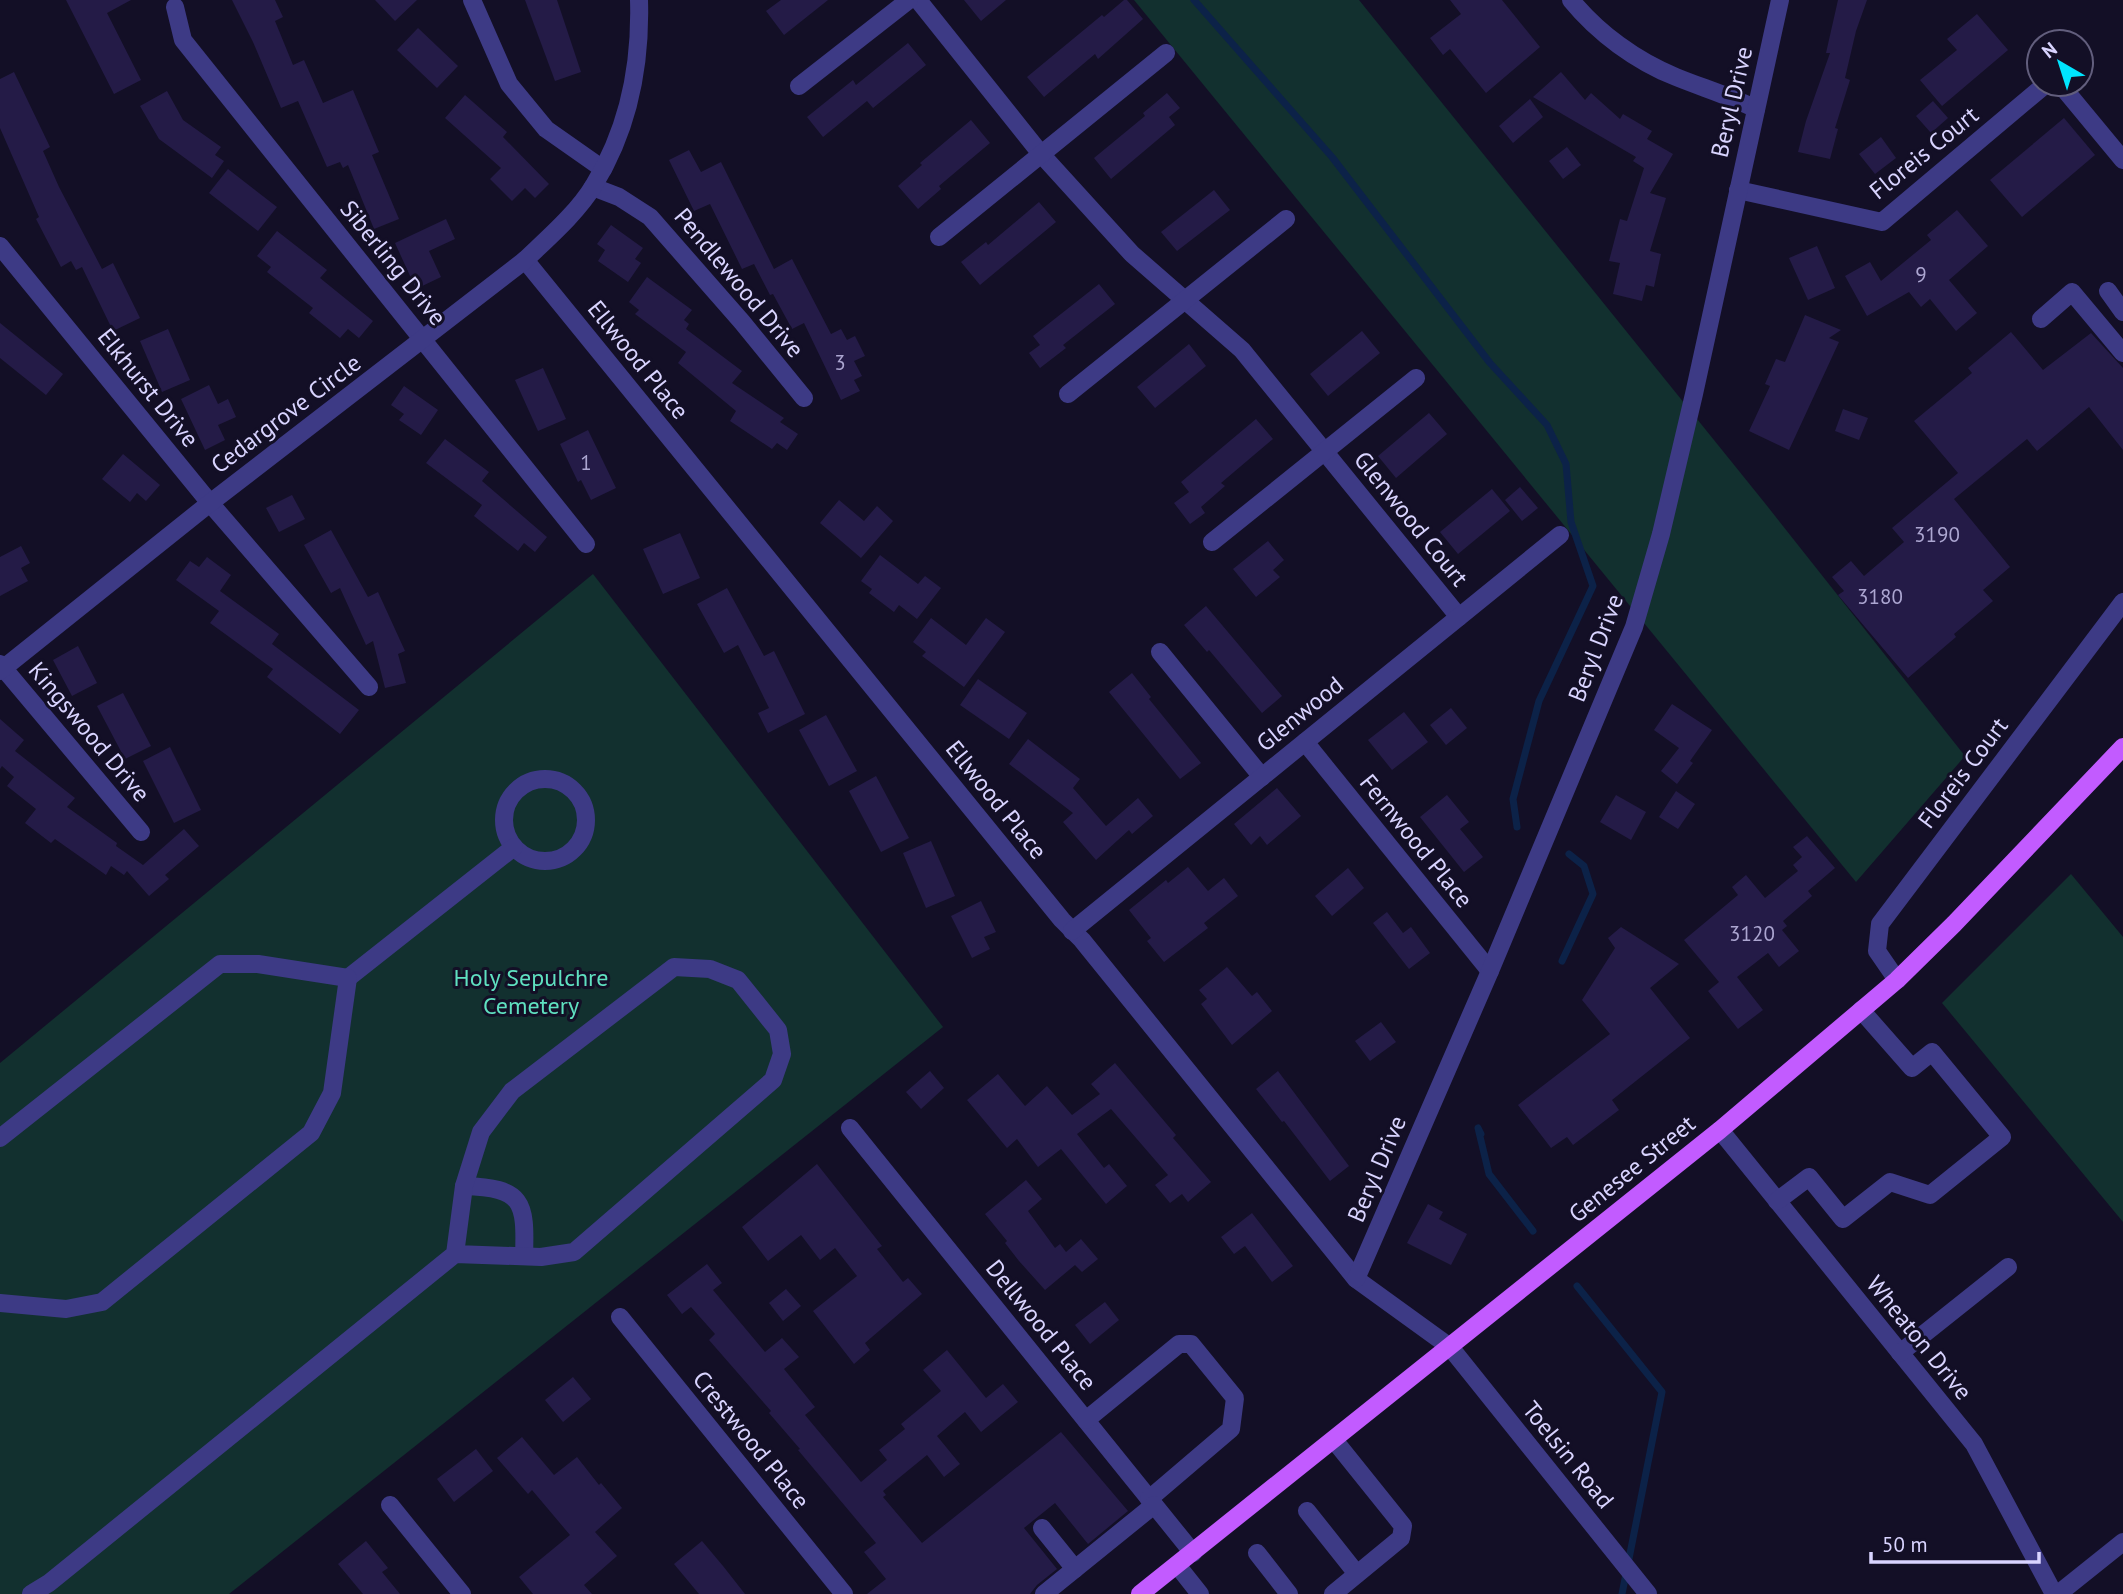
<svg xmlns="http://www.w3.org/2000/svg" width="2123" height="1594" font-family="'PT Sans',sans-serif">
<rect width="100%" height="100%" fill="#130f26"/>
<g fill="#12302f">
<polygon points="1134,0 1359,0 1764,502 1965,756 1856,882"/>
<polygon points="593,574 943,1027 229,1594 0,1594 0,1063"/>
<polygon points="2071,874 2123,937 2123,1222 1942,1003"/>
</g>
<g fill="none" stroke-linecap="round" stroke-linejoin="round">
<g stroke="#0c2248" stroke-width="7">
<polyline points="1194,0 1332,157 1490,363 1547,425 1566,464 1571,522 1593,586 1539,701 1513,799 1517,827"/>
<polyline points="1562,961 1593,894 1584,866 1569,854"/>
<polyline points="1481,1134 1478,1128 1489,1174 1533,1231"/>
<polyline points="1577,1286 1662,1392 1622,1594"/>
</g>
</g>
<g fill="#241b47">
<polygon points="66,0 131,0 107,13 141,80 114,94"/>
<polygon points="232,0 275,0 283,17 275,21 293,65 304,60 323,103 353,90 379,152 372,155 399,219 374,229 348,165 343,168 340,162 327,167 298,101 281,108 253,42"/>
<polygon points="375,0 417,0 395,21"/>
<polygon points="525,0 557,0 581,72 555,81"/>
<polygon points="781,0 828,0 784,35 766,11"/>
<polygon points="964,0 1006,0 981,21"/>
<polygon points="1124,0 1127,0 1143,19 1098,59 1095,54 1044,97 1027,77 1102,15 1104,17"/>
<polygon points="1450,0 1502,0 1540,47 1486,93 1450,49 1443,55 1430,38 1461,14"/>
<polygon points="1838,0 1867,0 1856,31 1845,78 1850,80 1835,128 1838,129 1830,159 1798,152 1806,121 1830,53 1826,53"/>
<polygon points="1977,14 2008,50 1942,106 1920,80 1957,50 1947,39"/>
<polygon points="418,28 458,66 437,88 397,50"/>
<polygon points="908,43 926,65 873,108 867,101 823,137 807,117 853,80 856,85"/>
<polygon points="14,72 50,147 43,151 59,187 102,269 113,263 140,318 113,331 82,267 76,270 71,261 61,267 36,219 39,217 0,128 0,79"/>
<polygon points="1561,72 1585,100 1591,93 1620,119 1623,114 1652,131 1647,139 1673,154 1650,193 1666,198 1650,251 1661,254 1654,287 1646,285 1642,301 1613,294 1620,263 1609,261 1620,219 1627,221 1644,168 1633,161 1636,157 1533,97"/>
<polygon points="167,91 183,120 221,147 215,155 224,161 212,178 159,139 140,106"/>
<polygon points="1167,93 1180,108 1169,117 1175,125 1111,179 1094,158 1145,116 1143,113"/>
<polygon points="465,95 507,132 503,137 549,184 535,198 525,188 512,201 490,179 501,168 445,118"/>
<polygon points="1530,99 1543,117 1513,143 1499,126"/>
<polygon points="1933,101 1948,118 1931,133 1916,116"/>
<polygon points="2064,118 2095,155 2022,217 1990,180"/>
<polygon points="971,120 990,143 939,186 941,189 918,209 898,186 922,165 920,163"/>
<polygon points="1881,137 1896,158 1875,174 1859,154"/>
<polygon points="1567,147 1581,165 1563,179 1549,161"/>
<polygon points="689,150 701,172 721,162 774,269 792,259 831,334 841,329 847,340 855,336 865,356 854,361 862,376 854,380 860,391 841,400 804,323 792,329 773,294 770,295 754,264 742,269 710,204 694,211 669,160"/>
<polygon points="228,169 277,207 258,231 209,193"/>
<polygon points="1214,190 1230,210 1177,251 1161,232"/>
<polygon points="1039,202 1056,222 980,285 961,262 986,242 988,245"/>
<polygon points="1957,210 1988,246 1949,280 1977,313 1956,331 1930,299 1921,307 1909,292 1867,316 1845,276 1870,262 1881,281 1931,240 1927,235"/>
<polygon points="446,219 455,239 429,251 441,277 416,289 395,243"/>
<polygon points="611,225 643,248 635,259 641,263 628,282 598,261 605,250 597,244"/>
<polygon points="277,231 327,270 320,278 373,321 359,338 348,329 340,338 309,313 313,308 267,272 271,267 257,256"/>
<polygon points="1817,246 1835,288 1808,300 1789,258"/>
<polygon points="647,277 692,310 684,320 689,324 686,329 742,371 732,383 784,418 780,422 798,434 787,450 777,443 772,449 730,421 736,411 678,363 686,352 635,314 639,310 629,302"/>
<polygon points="1099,284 1115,304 1063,345 1066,348 1040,368 1029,353 1040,345 1033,336"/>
<polygon points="1805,315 1841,330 1829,338 1839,342 1789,450 1749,431 1770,386 1765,384 1776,359 1785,362"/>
<polygon points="0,323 63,374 46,395 0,358"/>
<polygon points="168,329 190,380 162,392 140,341"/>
<polygon points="1362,331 1380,353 1328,396 1310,374"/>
<polygon points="2011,332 2043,370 2091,333 2123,368 2123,450 2089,407 2037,451 2027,439 1954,499 2010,567 1983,590 1993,601 1954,634 1956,637 1908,678 1838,595 1844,591 1832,577 1851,561 1864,576 1904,542 1892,528 1958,473 1914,421 1972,373 1968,368"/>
<polygon points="1189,344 1206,366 1155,408 1137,387"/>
<polygon points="543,368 566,419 538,431 515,380"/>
<polygon points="209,385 218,404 228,399 236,417 218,425 225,440 205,450 181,399"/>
<polygon points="404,386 438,410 421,435 399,420 404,414 391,405"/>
<polygon points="1843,409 1868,418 1859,440 1835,431"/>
<polygon points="1429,413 1447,434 1396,478 1378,456"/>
<polygon points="1256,419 1273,439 1221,483 1225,486 1201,507 1205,513 1190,524 1174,503 1189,492 1181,482"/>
<polygon points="588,430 616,488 591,500 581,480 578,482 560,444"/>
<polygon points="445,439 489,472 482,481 547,537 535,552 524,543 518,551 474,516 482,505 426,463"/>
<polygon points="123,454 160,485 146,501 137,493 130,502 102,479"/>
<polygon points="1520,487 1538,508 1522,521 1505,500"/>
<polygon points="1492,489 1510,511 1458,554 1440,532"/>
<polygon points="292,495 305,519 279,532 266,508"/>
<polygon points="839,500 864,521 877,506 893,521 861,558 820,523"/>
<polygon points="331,530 368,597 378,592 405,651 398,654 406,683 385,688 373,641 366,645 340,588 331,593 304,545"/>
<polygon points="680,533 700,578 663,594 643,549"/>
<polygon points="1268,541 1284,560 1273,570 1280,577 1256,597 1233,569"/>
<polygon points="21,546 30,563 21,568 28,581 0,596 0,557"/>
<polygon points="880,555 918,584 925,576 941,588 917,619 899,605 894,612 869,593 872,589 861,581"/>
<polygon points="207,557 231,575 220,591 279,634 272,644 359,710 340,734 267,677 273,669 210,623 219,611 176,580 190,561 199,567"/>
<polygon points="727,588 764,656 774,651 805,714 768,733 758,713 769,708 738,645 724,653 697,604"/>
<polygon points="1206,606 1282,696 1262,713 1209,650 1207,652 1184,625"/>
<polygon points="931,618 966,645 986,618 1005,632 964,687 922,656 926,652 913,642"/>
<polygon points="78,646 97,683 72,696 53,660"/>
<polygon points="1132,673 1151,697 1149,699 1201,763 1180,779 1109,692"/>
<polygon points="978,679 1027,713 1009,739 960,705"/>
<polygon points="123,693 151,746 125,759 97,706"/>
<polygon points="1672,704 1712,730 1690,761 1693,763 1677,784 1661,771 1679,748 1654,730"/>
<polygon points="1451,708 1467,728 1446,745 1430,725"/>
<polygon points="1404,712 1428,742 1392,770 1368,740"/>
<polygon points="826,715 857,771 829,786 799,730"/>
<polygon points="0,719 24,740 15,751 75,798 67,807 117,843 116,846 143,865 184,829 199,846 165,875 169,879 149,896 127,871 124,875 111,866 106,875 55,839 51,843 25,823 36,809 7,786 14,777 2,766 0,769"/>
<polygon points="1028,739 1080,779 1073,788 1106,826 1138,798 1153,816 1132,834 1129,830 1096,860 1063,822 1073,813 1009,764"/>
<polygon points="170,747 201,810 174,823 143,761"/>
<polygon points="876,776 909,838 881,852 849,791"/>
<polygon points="1277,788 1301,816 1267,845 1260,836 1251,845 1234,824"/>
<polygon points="1676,791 1695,804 1678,829 1659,817"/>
<polygon points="1447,795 1469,822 1460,829 1483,857 1464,872 1420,817"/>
<polygon points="1616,795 1646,812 1631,840 1600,822"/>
<polygon points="1807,836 1835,868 1808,891 1812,896 1783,921 1787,926 1782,930 1799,951 1779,967 1768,953 1737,977 1763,1010 1738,1029 1708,991 1719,982 1684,940 1738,895 1732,887 1746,875 1765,898 1798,871 1793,865 1802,857 1793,847"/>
<polygon points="931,841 955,896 926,908 903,853"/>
<polygon points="1188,867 1208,891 1224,878 1238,896 1204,923 1208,928 1164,962 1147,941 1151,938 1129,910 1166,880 1168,883"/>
<polygon points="1348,868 1364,888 1332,916 1315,896"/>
<polygon points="981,901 996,932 984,937 990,949 972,958 951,916"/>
<polygon points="1387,912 1403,933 1411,927 1430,953 1409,969 1373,923"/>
<polygon points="1621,927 1679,964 1650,988 1690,1038 1612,1100 1619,1110 1573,1145 1567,1137 1551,1148 1518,1105 1610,1034 1582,1000 1615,948 1608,938"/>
<polygon points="1227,967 1252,996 1257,992 1272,1011 1232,1045 1201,1004 1207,999 1199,990"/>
<polygon points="1381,1022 1396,1042 1370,1061 1355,1041"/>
<polygon points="1115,1063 1176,1135 1173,1138 1211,1182 1188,1202 1182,1194 1170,1203 1155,1185 1168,1175 1111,1109 1077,1134 1104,1168 1109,1164 1127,1186 1106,1204 1061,1149 1038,1167 1017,1139 1007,1148 967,1100 998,1074 1025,1106 1047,1086 1072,1115 1100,1094 1091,1084"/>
<polygon points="930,1071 944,1088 921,1109 906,1092"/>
<polygon points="1278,1071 1349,1166 1330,1181 1284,1121 1282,1122 1256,1089"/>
<polygon points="817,1164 882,1246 877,1249 903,1282 908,1278 922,1294 865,1343 870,1350 854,1364 813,1311 857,1276 835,1248 820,1260 801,1235 768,1261 742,1227"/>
<polygon points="1026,1180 1042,1199 1028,1211 1055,1248 1060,1244 1066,1252 1081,1239 1098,1259 1082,1272 1075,1265 1045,1290 1019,1261 1005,1243 1007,1241 985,1214"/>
<polygon points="1428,1204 1443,1212 1439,1219 1467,1234 1451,1265 1407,1243"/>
<polygon points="1252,1213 1293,1266 1272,1282 1245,1246 1234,1254 1221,1237"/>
<polygon points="707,1264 722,1283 713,1290 765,1352 782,1338 799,1357 784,1369 815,1407 805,1415 861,1482 887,1460 879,1450 905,1429 901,1424 941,1391 923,1370 947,1350 986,1398 1003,1384 1018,1402 981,1432 965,1412 937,1436 960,1464 944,1477 927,1455 883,1491 886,1495 883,1497 922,1543 1061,1432 1128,1511 1088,1544 1055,1503 1024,1528 1057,1569 1037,1585 1030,1594 867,1594 886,1579 864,1552 876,1543 798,1450 800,1449 769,1413 771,1411 709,1340 715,1334 691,1307 682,1314 667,1295"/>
<polygon points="786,1289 801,1306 783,1321 769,1303"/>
<polygon points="1105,1302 1119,1320 1090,1344 1075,1325"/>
<polygon points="573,1377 591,1399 563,1422 545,1400"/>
<polygon points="522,1437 554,1475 577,1457 599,1485 601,1483 622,1508 595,1532 617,1556 584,1585 592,1594 533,1594 519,1577 570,1535 532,1490 528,1494 497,1458"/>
<polygon points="476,1449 493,1471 454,1502 437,1479"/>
<polygon points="366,1541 388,1568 382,1572 400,1594 363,1594 338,1564"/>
<polygon points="702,1541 723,1566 745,1594 699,1594 674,1564"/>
</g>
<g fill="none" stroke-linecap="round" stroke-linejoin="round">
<g stroke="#3d3a85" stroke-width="18">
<polyline points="472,0 509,84 546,129 603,169"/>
<polyline points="918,0 1041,154 1132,254 1242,350 1459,617"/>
<path d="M 1571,0 C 1598,33 1636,61 1676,77 C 1703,88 1730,96 1756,109"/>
<polyline points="175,7 183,40 586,544"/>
<polyline points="2060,84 2123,160"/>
<polyline points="799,86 909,0"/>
<polyline points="593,187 619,197 650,217 742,322 804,398"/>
<polyline points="1738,190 1882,222 2046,84"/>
<polyline points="939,237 1166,53"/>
<polyline points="0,246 210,503 369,687"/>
<polyline points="525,260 1062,920 1082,940 1356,1279 1450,1347 1648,1594"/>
<polyline points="2108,291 2123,312"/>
<polyline points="2041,319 2072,292 2123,353"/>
<polyline points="1068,394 1286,219"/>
<polyline points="1212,542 1416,378"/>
<polyline points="1160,652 1262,777"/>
<polyline points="0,664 141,832"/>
<path d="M 0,671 L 210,503 L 525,260 C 548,238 578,212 594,185 C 629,128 641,66 639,0"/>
<polyline points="1305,742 1490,971"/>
<circle cx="545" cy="820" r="41"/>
<polyline points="1072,931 1560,535"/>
<polyline points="348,978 514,847"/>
<polyline points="1897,980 1877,951 1880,924 2123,602"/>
<polyline points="850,1128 1193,1553"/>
<polyline points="1720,1130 1974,1444 2054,1594"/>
<polyline points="0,1138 220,964 258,964 348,978 332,1093 311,1133 102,1302 66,1309 0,1303"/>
<path d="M 464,1186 C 523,1188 526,1201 524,1256"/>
<polyline points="1777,1201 1809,1177 1843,1219 1890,1182 1930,1195 2002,1137 1932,1052 1912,1068 1861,1010"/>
<polyline points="1356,1279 1490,971 1634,627 1661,534 1694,394 1780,0"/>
<polyline points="620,1317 844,1594"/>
<polyline points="1900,1353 2008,1267"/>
<polyline points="1086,1420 1179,1344 1191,1344 1235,1398 1231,1429 1149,1499"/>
<polyline points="390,1505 462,1594"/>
<polyline points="1307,1511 1357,1574"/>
<polyline points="1042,1528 1075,1569"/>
<polyline points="1257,1553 1289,1594"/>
<polyline points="1177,1565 1200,1594"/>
<polyline points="31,1594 49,1583 455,1254 541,1257 574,1252 773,1080 782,1054 778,1030 738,980 710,969 674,967 512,1091 481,1132 464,1186 455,1254"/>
<polyline points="1044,1594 1154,1505"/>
<polyline points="1333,1594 1401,1538 1403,1526 1334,1440"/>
<polyline points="2058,1594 2123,1542"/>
</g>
<polyline stroke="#c25bff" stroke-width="18" points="1140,1594 1720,1130 1897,980 1954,924 2123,747"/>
</g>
<g text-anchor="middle" stroke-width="6" stroke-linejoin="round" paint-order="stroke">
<g font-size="21" fill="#aca6d1">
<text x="1921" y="282">9</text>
<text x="840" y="370">3</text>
<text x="586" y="470">1</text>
<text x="1937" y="542">3190</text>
<text x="1880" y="604">3180</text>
<text x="1752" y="941">3120</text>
</g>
<g font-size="24" fill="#d9d4ff" stroke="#130f26">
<text transform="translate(1732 102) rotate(-77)" y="8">Beryl Drive</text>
<text transform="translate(1924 153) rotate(-39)" y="8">Floreis Court</text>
<text transform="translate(393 263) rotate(51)" y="8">Siberling Drive</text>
<text transform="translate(739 283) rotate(50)" y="8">Pendlewood Drive</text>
<text transform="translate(638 360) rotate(51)" y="8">Ellwood Place</text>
<text transform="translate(148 388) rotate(51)" y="8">Elkhurst Drive</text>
<text transform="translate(286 414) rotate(-37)" y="8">Cedargrove Circle</text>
<text transform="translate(1411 519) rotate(51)" y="8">Glenwood Court</text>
<text transform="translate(1596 648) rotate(-69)" y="8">Beryl Drive</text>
<text transform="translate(1300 714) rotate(-39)" y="8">Glenwood</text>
<text transform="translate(89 732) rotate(50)" y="8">Kingswood Drive</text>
<text transform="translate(1963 773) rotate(-53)" y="8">Floreis Court</text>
<text transform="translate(996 800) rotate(51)" y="8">Ellwood Place</text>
<text transform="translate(1416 841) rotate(51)" y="8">Fernwood Place</text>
<text transform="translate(1377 1169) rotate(-67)" y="8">Beryl Drive</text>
<text transform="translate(1632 1169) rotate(-39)" y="8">Genesee Street</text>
<text transform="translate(1041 1325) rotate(51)" y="8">Dellwood Place</text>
<text transform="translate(1919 1338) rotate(51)" y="8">Wheaton Drive</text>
<text transform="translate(751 1440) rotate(51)" y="8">Crestwood Place</text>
<text transform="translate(1568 1455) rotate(51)" y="8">Toelsin Road</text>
</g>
<g font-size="24" fill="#5fe0c0" stroke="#130f26">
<text x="531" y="986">Holy Sepulchre<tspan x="531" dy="28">Cemetery</tspan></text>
</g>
</g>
<g transform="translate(2060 63) rotate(321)"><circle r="33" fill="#130f26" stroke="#625e7d" stroke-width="2"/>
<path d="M0-5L12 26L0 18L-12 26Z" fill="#00e5ff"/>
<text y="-10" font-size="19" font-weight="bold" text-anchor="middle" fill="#d9d4ff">N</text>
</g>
<path d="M1871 1552v10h168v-10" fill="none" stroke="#d9d4ff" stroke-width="3.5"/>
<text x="1882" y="1552" font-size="21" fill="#d9d4ff" stroke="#130f26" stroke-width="5" paint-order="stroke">50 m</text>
</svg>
